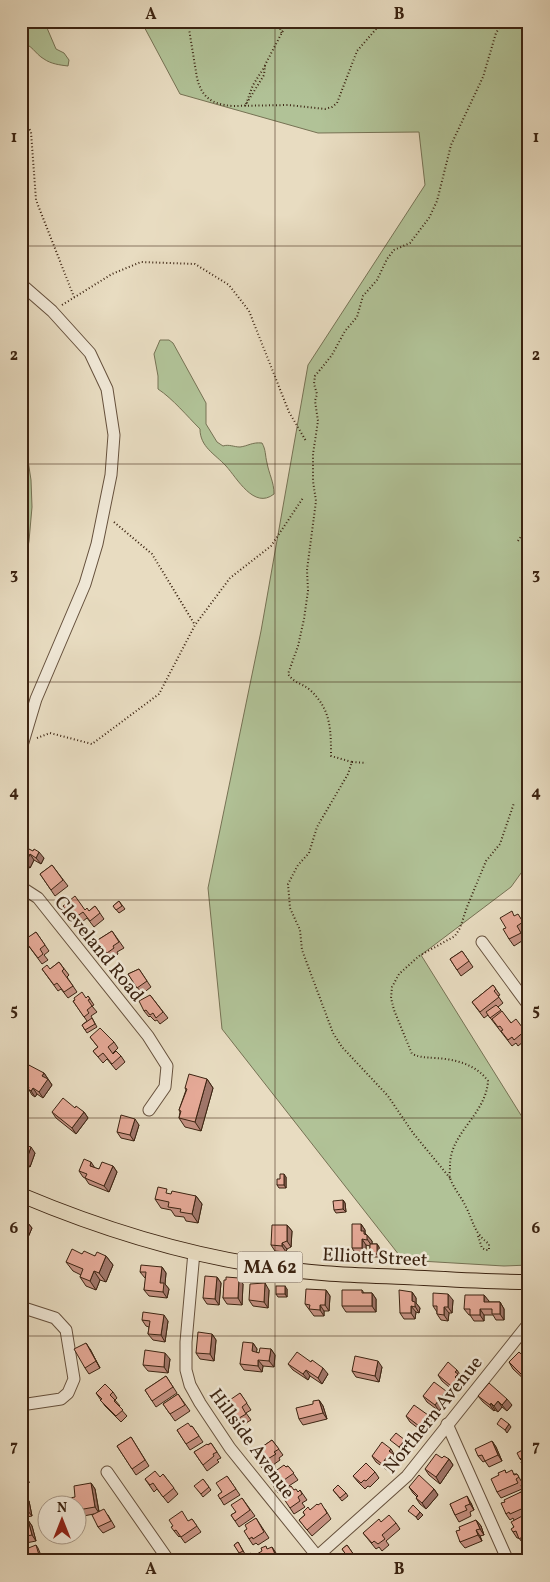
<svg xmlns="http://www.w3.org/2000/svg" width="550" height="1582" font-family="Vollkorn,serif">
<rect width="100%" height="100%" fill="#e8dcc1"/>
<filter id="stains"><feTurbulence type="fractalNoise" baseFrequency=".004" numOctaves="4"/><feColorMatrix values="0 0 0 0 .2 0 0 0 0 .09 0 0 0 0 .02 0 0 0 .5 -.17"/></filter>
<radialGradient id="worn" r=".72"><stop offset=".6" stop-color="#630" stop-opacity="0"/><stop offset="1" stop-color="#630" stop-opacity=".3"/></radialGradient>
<g fill="#b1c297" stroke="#767254">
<path d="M 21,21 L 44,21 L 56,49 L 64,53 L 69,60 L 68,66 C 60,65 51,64 44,59 C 35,54 32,44 21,43 Z"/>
<polygon points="141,21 529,21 529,862 511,887 421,955 529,1128 529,1265 504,1266 403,1260 222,1029 208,888 261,631 308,365 425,185 419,132 318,133 180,94"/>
<path d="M 160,340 L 169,340 L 173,343 L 206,403 L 206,424 L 217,442 L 223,446 C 229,444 234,447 240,447 C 248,446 252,442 262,443 C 266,450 265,455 267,463 C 269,474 274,482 274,494 C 254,510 237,478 226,466 C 215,454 200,447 200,429 C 187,416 173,399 158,389 L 158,376 L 154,354 Z"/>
<polygon points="21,415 31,480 32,507 29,541 22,582 24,589 21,591"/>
</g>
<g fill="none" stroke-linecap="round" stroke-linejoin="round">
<g stroke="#66513d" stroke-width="13">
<g id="minor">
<polyline points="21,284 52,311 90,353 107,389 114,435 111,475 97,544 85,584 36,699 21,749"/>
<polyline points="21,887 38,898 148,1036 167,1066 165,1087 149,1110"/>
<polyline points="482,942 529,1006"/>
<polyline points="194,1252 186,1342 186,1370 190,1385 200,1403 230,1448 317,1556"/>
<polyline points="21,1307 55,1318 66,1330 74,1379 68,1393 61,1399 21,1405"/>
<polyline points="447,1424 508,1561"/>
<polyline points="107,1472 169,1561"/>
<polyline points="312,1561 407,1476 529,1323"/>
</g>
</g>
<g stroke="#3b2311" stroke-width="16">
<path id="major" d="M 21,1195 C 97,1227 183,1254 264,1266 C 310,1274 357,1275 404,1277 C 445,1279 487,1282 529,1282"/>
</g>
<g stroke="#3b2311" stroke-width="2" stroke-dasharray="1 2.5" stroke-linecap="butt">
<path d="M 189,21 L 189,29 L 197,78 C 202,98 212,104 232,106 L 288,105 L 325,109 L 332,107 L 337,103 L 357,51 L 383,21"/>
<polyline points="278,22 282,34"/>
<polyline points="246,104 253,85 265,66"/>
<polyline points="245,106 264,75 265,65 288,21"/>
<polyline points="21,114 31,132 36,200 74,297"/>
<polyline points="62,305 112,274 141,262 195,264 229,285 249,311 289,412 306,441"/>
<polyline points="114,522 152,554 195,625"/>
<polyline points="518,541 529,524"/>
<polyline points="37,738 50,733 92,744 159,694 195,625 230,578 271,546 303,498"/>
<polyline points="352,762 366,763"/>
<path d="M 450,1178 L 413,1133 L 388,1096 L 342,1047 L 333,1033 L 302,950 L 300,930 L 290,908 L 288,884 L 298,865 L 309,853 L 317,827 L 348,774 L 352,762 L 331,756 C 331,730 331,709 310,690 C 302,683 295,684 288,674 L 298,646 L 304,619 L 308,591 L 307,570 L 316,501 L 313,481 L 313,454 L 318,421 L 315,401 L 317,394 L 314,384 L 315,376 L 332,355 L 345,331 L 357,317 L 363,296 L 377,280 L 387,259 L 394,250 L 410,243 L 429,218 L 437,201 L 451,145 L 483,77 L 496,33 L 504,21"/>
<path d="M 478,1236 L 482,1248 L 486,1250 L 489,1250 L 489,1244 C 473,1232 474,1222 465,1205 C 461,1197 453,1187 450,1178 C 449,1175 450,1170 450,1167 C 449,1133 486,1115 488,1081 C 476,1064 454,1059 435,1058 C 425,1057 422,1058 412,1054 L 394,1010 L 391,998 L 392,987 L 399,974 L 419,956 L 455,936 L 460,928 L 467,907 L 486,861 L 500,844 L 514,803"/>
</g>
<use href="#minor" stroke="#f0e8d7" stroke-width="11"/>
<use href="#major" stroke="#e8dcc1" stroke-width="14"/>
</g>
<g fill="#c59182" stroke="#3b2311">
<polygon points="21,845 44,858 41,864 34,860 30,868 26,866 24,868 21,865"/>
<polygon points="52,865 68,886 55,896 40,874"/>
<polygon points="119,901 125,909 119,913 113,906"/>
<polygon points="63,906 89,911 95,906 104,919 94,927 87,918 78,925"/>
<polygon points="515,916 523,920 527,928 521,932 525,939 514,946 509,939 506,928"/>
<polygon points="112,931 124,948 117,952 118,954 111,959 109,956 104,959 93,943"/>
<polygon points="36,932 49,951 44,955 48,960 42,964 25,941"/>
<polygon points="462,951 473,967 461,976 450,959"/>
<polygon points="59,962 69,975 67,977 77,992 68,998 61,989 58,991 42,969 50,969"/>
<polygon points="139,969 151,987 142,994 128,974"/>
<polygon points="21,971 24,975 22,976 24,979 21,981"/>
<polygon points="493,985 500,995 498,996 503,1003 498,1007 511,1023 525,1031 529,1036 529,1037 518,1046 516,1043 512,1046 488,1015 484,1018 472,1002"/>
<polygon points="150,995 168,1018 160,1024 157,1020 155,1021 150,1016 149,1017 144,1011"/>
<polygon points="88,996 94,1005 92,1006 97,1012 91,1016 97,1027 87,1033 82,1025 87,1021 73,1001 86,998"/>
<polygon points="90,1037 114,1042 118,1048 113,1053 121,1056 125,1062 116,1070 107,1059 103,1063 93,1051 98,1047"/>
<polygon points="21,1069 44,1073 52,1085 43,1098 37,1094 35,1097 32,1095 28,1088 21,1083"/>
<polygon points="207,1079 213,1088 201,1131 185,1127 179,1118 180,1112 179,1110 186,1090 185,1088"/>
<polygon points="75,1108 84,1112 88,1118 76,1134 56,1118 52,1112"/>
<polygon points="139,1125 134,1141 121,1138 117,1132"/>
<polygon points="21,1144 35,1153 30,1167 21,1164"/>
<polygon points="113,1166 117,1172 109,1192 89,1184 85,1178 83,1177 79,1171 95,1168 99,1169"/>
<polygon points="286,1177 286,1188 279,1188 277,1185 280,1179"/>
<polygon points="196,1196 202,1204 198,1223 186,1221 184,1217 175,1216 171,1210 161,1208 155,1199"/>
<polygon points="343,1200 345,1203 346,1212 336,1213 334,1210"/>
<polygon points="21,1220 27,1222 32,1228 26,1242 21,1240"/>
<polygon points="361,1224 365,1230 365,1233 372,1241 372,1244 377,1244 379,1247 379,1257 372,1257 370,1254 370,1246 366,1245 366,1254 356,1254 352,1248"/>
<polygon points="287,1225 292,1231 291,1247 287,1249 286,1252 275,1251 271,1245"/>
<polygon points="82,1254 95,1256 106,1256 113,1265 106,1282 100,1280 96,1290 86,1286 80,1277 81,1275 73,1271 66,1262"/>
<polygon points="162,1267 166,1273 165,1284 169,1289 167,1298 149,1296 144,1290 146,1278 145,1278 140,1272"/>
<polygon points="217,1277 221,1283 219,1305 207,1304 203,1298"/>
<polygon points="226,1280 243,1284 242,1305 227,1304 223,1298"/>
<polygon points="287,1289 287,1297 278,1297 276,1294"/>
<polygon points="269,1290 268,1308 253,1306 249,1300"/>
<polygon points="326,1290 330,1296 329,1311 324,1311 324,1316 314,1316 305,1304"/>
<polygon points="362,1290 364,1293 372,1293 376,1299 376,1312 346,1312 342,1306"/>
<polygon points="412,1292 416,1298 416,1303 420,1308 419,1313 416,1312 415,1319 404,1319 400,1313"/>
<polygon points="484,1295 489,1302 500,1302 504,1309 504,1320 496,1320 493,1315 484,1315 484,1321 474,1321 470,1315 469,1315 464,1309"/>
<polygon points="453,1300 452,1313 449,1313 448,1321 441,1320 437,1314 437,1312 433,1306"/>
<polygon points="142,1320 168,1321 165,1342 153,1340 148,1334 149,1327 146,1326"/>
<polygon points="212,1334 216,1340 214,1361 200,1359 196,1353"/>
<polygon points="253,1343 257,1349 256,1352 259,1353 271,1349 275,1355 274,1367 263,1366 262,1372 244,1370 240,1364"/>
<polygon points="90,1349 100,1368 89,1374 85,1368"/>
<polygon points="170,1359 168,1373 148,1371 143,1365"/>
<polygon points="529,1361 529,1382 528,1383 513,1369 509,1362"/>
<polygon points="311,1362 328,1374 322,1384 310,1376 308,1380 293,1370 288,1364"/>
<polygon points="382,1367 379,1382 356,1377 352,1371"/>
<polygon points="438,1375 461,1376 460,1377 462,1380 460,1382 461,1385 455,1392 442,1381"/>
<polygon points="166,1376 177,1393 156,1407 145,1390"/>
<polygon points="21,1378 23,1378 26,1381 27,1390 21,1391"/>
<polygon points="446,1391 450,1397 439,1411 427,1402 423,1396"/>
<polygon points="113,1392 117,1398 115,1400 120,1406 119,1407 127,1416 121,1422 105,1406 96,1393"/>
<polygon points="240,1393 251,1410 246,1413 251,1420 238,1428 234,1421 232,1422 228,1416 228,1411"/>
<polygon points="178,1394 190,1411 175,1421 163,1404"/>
<polygon points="478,1396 512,1405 507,1411 502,1407 498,1412 495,1410 494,1411 483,1402"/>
<polygon points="319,1400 323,1406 327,1419 303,1425 299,1419"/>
<polygon points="406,1416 432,1421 423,1432 410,1422"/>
<polygon points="192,1426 203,1442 190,1450 177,1430"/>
<polygon points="131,1437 149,1466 136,1475 117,1446"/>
<polygon points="272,1440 283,1455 279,1458 280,1460 266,1470 264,1467 262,1468 252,1454"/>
<polygon points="492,1441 496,1447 502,1461 489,1467 485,1461 483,1462 478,1456"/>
<polygon points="211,1443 221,1458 217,1460 219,1462 207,1471 194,1452"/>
<polygon points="529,1452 529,1469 525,1470 523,1467 522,1461 520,1459"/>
<polygon points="395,1455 395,1456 398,1461 394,1467 391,1464 387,1470 376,1462 372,1456"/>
<polygon points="442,1458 449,1459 453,1465 440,1484 429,1475 425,1469"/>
<polygon points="288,1466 298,1480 278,1493 267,1477"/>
<polygon points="21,1470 27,1473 29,1483 21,1485"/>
<polygon points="505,1470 506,1473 515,1474 517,1474 523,1484 521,1485 522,1489 501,1498 497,1492 499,1475"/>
<polygon points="375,1472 379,1478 370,1487 368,1486 365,1489 358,1482 353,1476"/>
<polygon points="163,1474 178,1494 168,1503 157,1489 154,1492 145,1479 160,1477"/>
<polygon points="227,1476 240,1495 224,1505 218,1495 222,1492"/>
<polygon points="203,1479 211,1490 203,1497 197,1489"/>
<polygon points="91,1483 95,1489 99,1511 108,1515 115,1527 103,1533 98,1527 94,1514 78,1517 78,1504 75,1497"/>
<polygon points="409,1487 434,1489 438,1495 426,1509 420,1504 416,1498 417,1497 413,1493"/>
<polygon points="294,1490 298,1492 300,1490 307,1500 302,1503 305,1507 294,1514 290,1508"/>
<polygon points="333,1490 346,1493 348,1496 342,1501"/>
<polygon points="521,1492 525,1498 529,1505 529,1513 524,1515 529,1522 529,1542 524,1545 519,1538 517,1538 513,1532 514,1520 513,1518 510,1520 506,1514 505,1502"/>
<polygon points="24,1495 29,1501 32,1516 21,1518 21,1496"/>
<polygon points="242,1498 255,1516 239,1527 231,1515 236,1512"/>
<polygon points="471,1503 474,1510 470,1512 471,1516 459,1522 455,1515 450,1504"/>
<polygon points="318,1505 325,1509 331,1519 312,1536 299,1520 305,1515 303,1512 310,1510"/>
<polygon points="256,1518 269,1538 258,1545 256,1543 253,1545 249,1539 247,1529"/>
<polygon points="192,1519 201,1532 185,1543 180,1536 179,1537 174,1531"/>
<polygon points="28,1520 32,1526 36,1541 21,1544 21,1522"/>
<polygon points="476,1520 481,1526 484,1535 480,1536 482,1541 465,1548 460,1542 460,1530"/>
<polygon points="381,1522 396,1523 400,1529 386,1541 389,1545 382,1551 379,1547 376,1549 363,1533"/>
<polygon points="238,1542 245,1554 242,1556 234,1545"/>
<polygon points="36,1545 38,1548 42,1558 34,1561 30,1561 29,1559"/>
<polygon points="347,1545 356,1558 352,1561 351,1561 342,1549"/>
</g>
<g fill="#a0766a" stroke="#3b2311">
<polygon points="39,852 44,858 41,864 36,858"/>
<polygon points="30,854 34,860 30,868 26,862"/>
<polygon points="21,860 26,866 24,868 21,863"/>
<polygon points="44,1073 52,1085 43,1098 39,1092 42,1076"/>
<polygon points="207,1079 213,1088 201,1131 195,1122"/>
<polygon points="33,1088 37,1094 35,1097 31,1091"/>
<polygon points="84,1112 88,1118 76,1134 72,1128"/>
<polygon points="135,1119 139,1125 134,1141 130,1135"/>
<polygon points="31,1147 35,1153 30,1167 26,1161"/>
<polygon points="91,1162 95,1168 90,1166"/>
<polygon points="113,1166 117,1172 109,1192 104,1186"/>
<polygon points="284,1174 286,1177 286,1188 284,1185"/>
<polygon points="196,1196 202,1204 198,1223 192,1214"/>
<polygon points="343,1200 345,1203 346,1212 343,1209"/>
<polygon points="27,1222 32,1228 26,1242 22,1236"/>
<polygon points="361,1224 365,1230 365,1233 372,1241 372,1246 361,1231"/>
<polygon points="287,1225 292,1231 291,1247 287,1241"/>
<polygon points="362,1239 366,1245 366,1254 362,1248"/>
<polygon points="282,1243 287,1249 286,1252 282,1246"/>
<polygon points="377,1244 379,1247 379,1257 377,1254"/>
<polygon points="106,1256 113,1265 106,1282 99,1273"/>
<polygon points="162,1267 166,1273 165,1284 169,1289 167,1298 163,1292 160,1283"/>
<polygon points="94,1271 100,1280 96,1290 90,1281"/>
<polygon points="217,1277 221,1283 219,1305 215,1299"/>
<polygon points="239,1278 243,1284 242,1305 238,1298"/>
<polygon points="265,1283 269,1290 268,1308 264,1302"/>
<polygon points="285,1286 287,1289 287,1297 285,1294"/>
<polygon points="326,1290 330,1296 329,1311 325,1305"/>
<polygon points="412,1292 416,1298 416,1303 420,1308 419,1313 412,1301"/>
<polygon points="372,1293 376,1299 376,1312 372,1306"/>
<polygon points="448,1294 453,1300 452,1313 448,1307"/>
<polygon points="484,1295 489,1301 488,1308 484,1302"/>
<polygon points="500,1302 504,1309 504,1320 500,1314"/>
<polygon points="320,1305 324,1311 324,1316 320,1310"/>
<polygon points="411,1306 416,1312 415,1319 411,1313"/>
<polygon points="444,1307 449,1313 448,1321 444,1315"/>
<polygon points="480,1309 484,1315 484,1321 480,1315"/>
<polygon points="164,1315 168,1321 165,1342 161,1335"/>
<polygon points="212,1334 216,1340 214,1361 210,1354"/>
<polygon points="86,1343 90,1349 100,1368 96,1361"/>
<polygon points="253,1343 257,1349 256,1358 252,1351"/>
<polygon points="271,1349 275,1355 274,1367 269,1361"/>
<polygon points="165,1353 170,1359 168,1373 164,1367"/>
<polygon points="258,1360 263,1366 262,1372 258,1366"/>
<polygon points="378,1361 382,1367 379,1382 375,1376"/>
<polygon points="323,1368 328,1374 322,1384 318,1378"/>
<polygon points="306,1370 310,1376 308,1380 303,1374"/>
<polygon points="457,1370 461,1376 460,1377 462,1380 460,1382 461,1385 455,1392 451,1386 455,1377 455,1372"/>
<polygon points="23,1378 26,1381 27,1390 25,1387"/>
<polygon points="446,1391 450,1397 439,1411 435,1405"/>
<polygon points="507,1399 512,1405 507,1411 502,1405"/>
<polygon points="319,1400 323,1406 327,1419 323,1413"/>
<polygon points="498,1401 502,1407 498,1412 494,1406"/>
<polygon points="491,1403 495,1410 494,1411 490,1405"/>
<polygon points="428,1415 432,1421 423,1432 419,1426"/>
<polygon points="509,1424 511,1427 507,1433 505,1430"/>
<polygon points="405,1440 407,1443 401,1450 399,1447"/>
<polygon points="492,1441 496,1447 502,1461 498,1455"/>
<polygon points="391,1449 398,1461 394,1467 390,1461 389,1451"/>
<polygon points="386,1458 391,1464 387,1470 382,1464"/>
<polygon points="449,1459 453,1465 440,1484 436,1477"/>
<polygon points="24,1469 27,1473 29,1483 27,1480"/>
<polygon points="91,1483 95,1489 99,1513 95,1507"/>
<polygon points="434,1489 438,1495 426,1509 422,1503"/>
<polygon points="521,1492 525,1498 529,1505 529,1508"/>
<polygon points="24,1495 29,1501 32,1516 27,1510"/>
<polygon points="467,1496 471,1503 474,1510 470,1504"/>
<polygon points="420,1512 423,1515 418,1520 416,1517"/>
<polygon points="28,1520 32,1526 36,1541 32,1535"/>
<polygon points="476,1520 481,1526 484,1535 480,1529"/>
<polygon points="476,1530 480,1536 482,1541 478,1535"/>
<polygon points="272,1547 276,1553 280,1561 279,1561 277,1559"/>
</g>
<g fill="#e5a997" stroke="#3b2311">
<polygon points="21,845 33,851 34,849 39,852 36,858 30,854 26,862 21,860"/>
<polygon points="52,865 63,880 51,890 40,874"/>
<polygon points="75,896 85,910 87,908 89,911 95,906 100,913 90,921 83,912 73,919 63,906"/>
<polygon points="119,901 122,906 116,910 113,906"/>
<polygon points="512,911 514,916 518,914 523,922 517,926 521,933 509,939 503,929 506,928 500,918"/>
<polygon points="112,931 119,942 113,946 114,948 107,953 104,950 100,953 93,943"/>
<polygon points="36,932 45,945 40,949 43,954 38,958 25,941 27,940 27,938"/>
<polygon points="462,951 469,961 457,970 450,959"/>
<polygon points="59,962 64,969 62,971 73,986 64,992 57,983 54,985 42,969 47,965 50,969"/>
<polygon points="139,969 147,981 137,988 128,974"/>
<polygon points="493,985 496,989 494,991 499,997 480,1012 472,1002"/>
<polygon points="82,992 86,998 88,996 90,999 88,1000 92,1006 87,1010 89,1013 84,1017 73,1001 75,1000 74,998"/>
<polygon points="150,995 163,1012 156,1018 153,1013 150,1015 146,1010 144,1011 139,1001"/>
<polygon points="496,1005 501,1010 490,1018 486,1012"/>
<polygon points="502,1011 511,1023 516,1019 525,1031 514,1040 512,1037 508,1040 501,1031 503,1030 500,1026 498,1027 492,1019"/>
<polygon points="92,1018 95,1024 85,1030 82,1025"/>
<polygon points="100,1028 114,1042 108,1047 113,1054 116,1051 121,1056 112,1064 103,1053 98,1057 93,1051 98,1047 90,1037"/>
<polygon points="25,1063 44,1073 42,1076 48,1079 39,1092 33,1088 31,1091 28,1089 29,1087 21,1080 21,1069"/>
<polygon points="189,1074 207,1079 195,1122 179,1118 181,1111 179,1110 187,1089 185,1088"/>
<polygon points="63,1098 75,1108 76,1106 84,1112 72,1128 52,1112"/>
<polygon points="121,1115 135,1119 130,1135 117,1132"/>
<polygon points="21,1144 31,1147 26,1161 21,1160"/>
<polygon points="84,1159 91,1162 90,1166 99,1169 102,1162 113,1166 104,1186 85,1178 87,1174 79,1171"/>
<polygon points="280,1174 284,1174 284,1185 277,1185 277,1179 280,1179"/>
<polygon points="158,1187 167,1189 166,1193 171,1194 172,1191 196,1196 192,1214 180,1212 181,1209 168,1207 169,1202 155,1199"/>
<polygon points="343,1200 343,1209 334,1210 333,1201"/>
<polygon points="21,1220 27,1222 22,1236 21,1236"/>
<polygon points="352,1224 361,1224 361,1231 364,1231 364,1234 367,1235 367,1240 362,1239 362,1248 352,1248"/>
<polygon points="272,1225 287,1225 287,1241 282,1243 282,1246 271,1245"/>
<rect x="370" y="1244" width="7" height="10"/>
<polygon points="72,1249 82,1254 84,1251 95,1256 97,1252 106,1256 99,1273 94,1271 90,1281 80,1277 83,1269 66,1262"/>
<polygon points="141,1265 162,1267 160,1283 164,1283 163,1292 144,1290 146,1272 140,1272"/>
<polygon points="205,1276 217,1277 215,1299 203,1298"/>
<polygon points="226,1277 239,1278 238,1298 223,1298 224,1280 226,1280"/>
<polygon points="265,1283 264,1302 249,1300 250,1284"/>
<rect x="276" y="1286" width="9" height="8"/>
<polygon points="306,1289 326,1290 325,1305 320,1305 320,1310 309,1309 310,1305 305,1304"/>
<polygon points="342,1290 362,1290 362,1293 372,1293 372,1306 342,1306"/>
<polygon points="399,1290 412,1292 412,1301 415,1302 415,1307 411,1306 411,1313 400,1313"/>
<polygon points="433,1293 448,1294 448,1307 444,1307 444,1315 437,1314 437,1306 433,1306"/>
<polygon points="465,1295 484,1295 484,1302 500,1302 500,1314 492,1314 492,1309 480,1309 480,1315 470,1315 470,1309 464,1309"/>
<polygon points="143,1312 164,1315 161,1335 148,1334 150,1321 142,1320"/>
<polygon points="198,1332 212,1334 210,1354 196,1353"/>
<polygon points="243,1342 253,1343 252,1351 259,1353 260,1348 271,1349 269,1361 258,1360 258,1366 240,1364"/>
<polygon points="529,1342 529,1351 524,1347"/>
<polygon points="86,1343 96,1361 85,1368 74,1349"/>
<polygon points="145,1350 165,1353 164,1367 143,1365"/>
<polygon points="297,1352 311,1362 312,1360 323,1368 318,1378 306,1370 303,1374 288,1364"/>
<polygon points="519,1352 529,1361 529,1371 524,1377 509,1362"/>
<polygon points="355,1356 378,1361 375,1376 352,1371"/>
<polygon points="448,1362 457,1370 455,1372 458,1374 455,1377 457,1379 451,1386 438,1375"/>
<polygon points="166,1376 173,1387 152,1401 145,1390"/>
<polygon points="21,1378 23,1378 25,1387 21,1387"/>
<polygon points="434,1382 446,1391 435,1405 423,1396"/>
<polygon points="489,1383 507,1399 502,1405 498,1401 494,1406 491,1403 490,1405 478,1396"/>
<polygon points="105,1384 113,1392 110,1395 115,1400 114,1401 123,1410 116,1416 100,1400 102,1399 96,1393"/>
<polygon points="240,1393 247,1403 242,1407 246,1414 234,1421 230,1415 228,1416 226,1413 228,1411 224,1404"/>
<polygon points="178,1394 185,1405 170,1414 163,1404"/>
<polygon points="319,1400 323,1413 299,1419 296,1408 313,1404 313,1401"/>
<polygon points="414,1405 428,1415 419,1426 406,1416"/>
<polygon points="501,1418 509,1424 505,1430 497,1424"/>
<polygon points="188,1423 191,1427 192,1426 199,1436 186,1444 177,1430"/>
<polygon points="396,1433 405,1440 399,1447 390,1440"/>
<polygon points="131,1437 145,1460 132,1469 117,1446"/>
<polygon points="272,1440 279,1449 274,1452 276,1454 261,1463 260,1461 258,1462 252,1454"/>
<polygon points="492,1441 498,1455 485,1461 482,1455 478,1456 475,1449"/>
<polygon points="382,1442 391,1449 389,1451 394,1455 390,1461 386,1458 382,1464 372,1456"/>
<polygon points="211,1443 217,1452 213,1454 214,1456 203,1465 194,1452 207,1444 208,1445"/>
<polygon points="526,1448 529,1454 520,1459 517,1453"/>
<polygon points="436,1454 442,1458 444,1456 449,1459 436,1477 425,1469"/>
<polygon points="529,1458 529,1465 523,1467 521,1462"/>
<polygon points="366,1463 375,1472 366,1481 364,1480 361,1483 353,1476"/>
<polygon points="284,1465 286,1467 288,1466 294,1473 274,1487 267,1477"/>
<polygon points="24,1469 27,1480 21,1481 21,1470"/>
<polygon points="505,1470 506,1473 512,1470 514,1475 517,1474 519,1477 516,1479 518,1483 497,1492 491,1479 499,1475 498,1473"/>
<polygon points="155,1471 160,1477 163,1474 174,1488 163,1497 153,1483 150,1485 145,1479"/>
<polygon points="419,1475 434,1489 422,1503 416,1498 418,1496 409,1487"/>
<polygon points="227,1476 236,1489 220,1499 218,1495 222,1492 216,1483"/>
<polygon points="203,1479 209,1487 201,1494 194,1486"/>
<polygon points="91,1483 95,1507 78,1510 78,1504 71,1504 70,1498 75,1497 74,1486"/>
<polygon points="338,1485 346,1493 340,1498 333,1490"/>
<polygon points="291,1486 294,1490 296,1489 298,1492 300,1490 302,1494 298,1497 300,1501 290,1508 280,1493"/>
<polygon points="521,1492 528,1506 510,1514 509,1512 506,1514 501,1503 505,1502 504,1500"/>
<polygon points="24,1495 27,1510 21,1511 21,1496"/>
<polygon points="467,1496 470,1504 465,1506 467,1510 455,1515 450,1504"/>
<polygon points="242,1498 250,1510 235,1521 231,1515 236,1512 231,1505"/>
<polygon points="321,1503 327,1513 307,1530 299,1520 305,1515 303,1512 308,1507 310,1510 317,1504 318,1505"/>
<polygon points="413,1505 420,1512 416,1517 408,1511"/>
<polygon points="104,1509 111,1521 98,1527 92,1515"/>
<polygon points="182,1511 188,1521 192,1519 197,1526 181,1537 176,1530 174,1531 171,1527 173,1526 169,1520"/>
<polygon points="389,1515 396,1523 382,1535 385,1539 378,1544 374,1541 372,1543 363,1533 379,1519 381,1522"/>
<polygon points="524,1515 529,1524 529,1533 519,1539 516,1531 513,1532 511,1529 514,1527 511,1522"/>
<polygon points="256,1518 264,1532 253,1539 252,1537 249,1539 244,1531 247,1529 245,1525"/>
<polygon points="28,1520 32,1535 21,1537 21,1522"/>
<polygon points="476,1520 480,1529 476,1530 478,1535 460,1542 456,1531 460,1530 459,1527"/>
<polygon points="238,1542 243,1551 239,1553 234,1545"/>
<polygon points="36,1545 39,1555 29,1559 26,1549"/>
<polygon points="347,1545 354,1555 349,1559 342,1549"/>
<polygon points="266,1546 267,1549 272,1547 277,1559 273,1561 260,1561 257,1554 262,1551 261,1548"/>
<polygon points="251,1553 255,1559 252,1561 243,1561 242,1559"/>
<polygon points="201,1554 205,1561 189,1561"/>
<polygon points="137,1555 141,1561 128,1561"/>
<polygon points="337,1555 343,1561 330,1561"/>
</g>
<path fill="none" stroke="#3b2311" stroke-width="1" stroke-opacity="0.55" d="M 275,21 L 275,1561M 21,246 L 529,246M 21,464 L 529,464M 21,682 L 529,682M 21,900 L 529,900M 21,1118 L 529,1118M 21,1336 L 529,1336"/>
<g text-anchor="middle" stroke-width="5" stroke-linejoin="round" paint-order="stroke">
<rect fill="#f0e8d7" stroke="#715e4c" stroke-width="1" x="237.5" y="1251.5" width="65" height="31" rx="4"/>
<g font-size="18" font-weight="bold" fill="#3b2311">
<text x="270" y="1273">MA 62</text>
</g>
<g font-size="19" fill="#3b2311" stroke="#f0e8d7">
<text transform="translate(100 948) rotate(51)" y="7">Cleveland Road</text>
<text transform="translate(375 1256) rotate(3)" y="7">Elliott Street</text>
<text transform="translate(432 1414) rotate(-51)" y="7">Northern Avenue</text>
<text transform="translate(253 1443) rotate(54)" y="7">Hillside Avenue</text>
</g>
</g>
<rect width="550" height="1582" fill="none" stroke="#e8dcc1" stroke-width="55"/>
<g transform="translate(62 1520)"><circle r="24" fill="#f0e8d7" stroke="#a89988"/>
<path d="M0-4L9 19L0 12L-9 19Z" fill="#8f2418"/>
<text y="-8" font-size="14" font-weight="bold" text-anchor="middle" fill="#3b2311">N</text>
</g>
<rect x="28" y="28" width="494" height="1526" fill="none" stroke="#3b2311" stroke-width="2"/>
<g font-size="16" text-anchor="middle" font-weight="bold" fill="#3b2311">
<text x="151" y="19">A</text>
<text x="399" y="19">B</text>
<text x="14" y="142">1</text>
<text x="536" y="142">1</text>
<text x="14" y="360">2</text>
<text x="536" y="360">2</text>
<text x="14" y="579">3</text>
<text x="536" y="579">3</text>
<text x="14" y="797">4</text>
<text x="536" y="797">4</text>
<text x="14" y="1015">5</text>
<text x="536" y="1015">5</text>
<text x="14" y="1233">6</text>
<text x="536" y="1233">6</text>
<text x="14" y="1451">7</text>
<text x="536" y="1451">7</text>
<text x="151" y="1574">A</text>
<text x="399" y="1574">B</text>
</g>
<rect width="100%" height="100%" filter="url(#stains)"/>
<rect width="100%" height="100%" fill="url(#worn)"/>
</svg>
